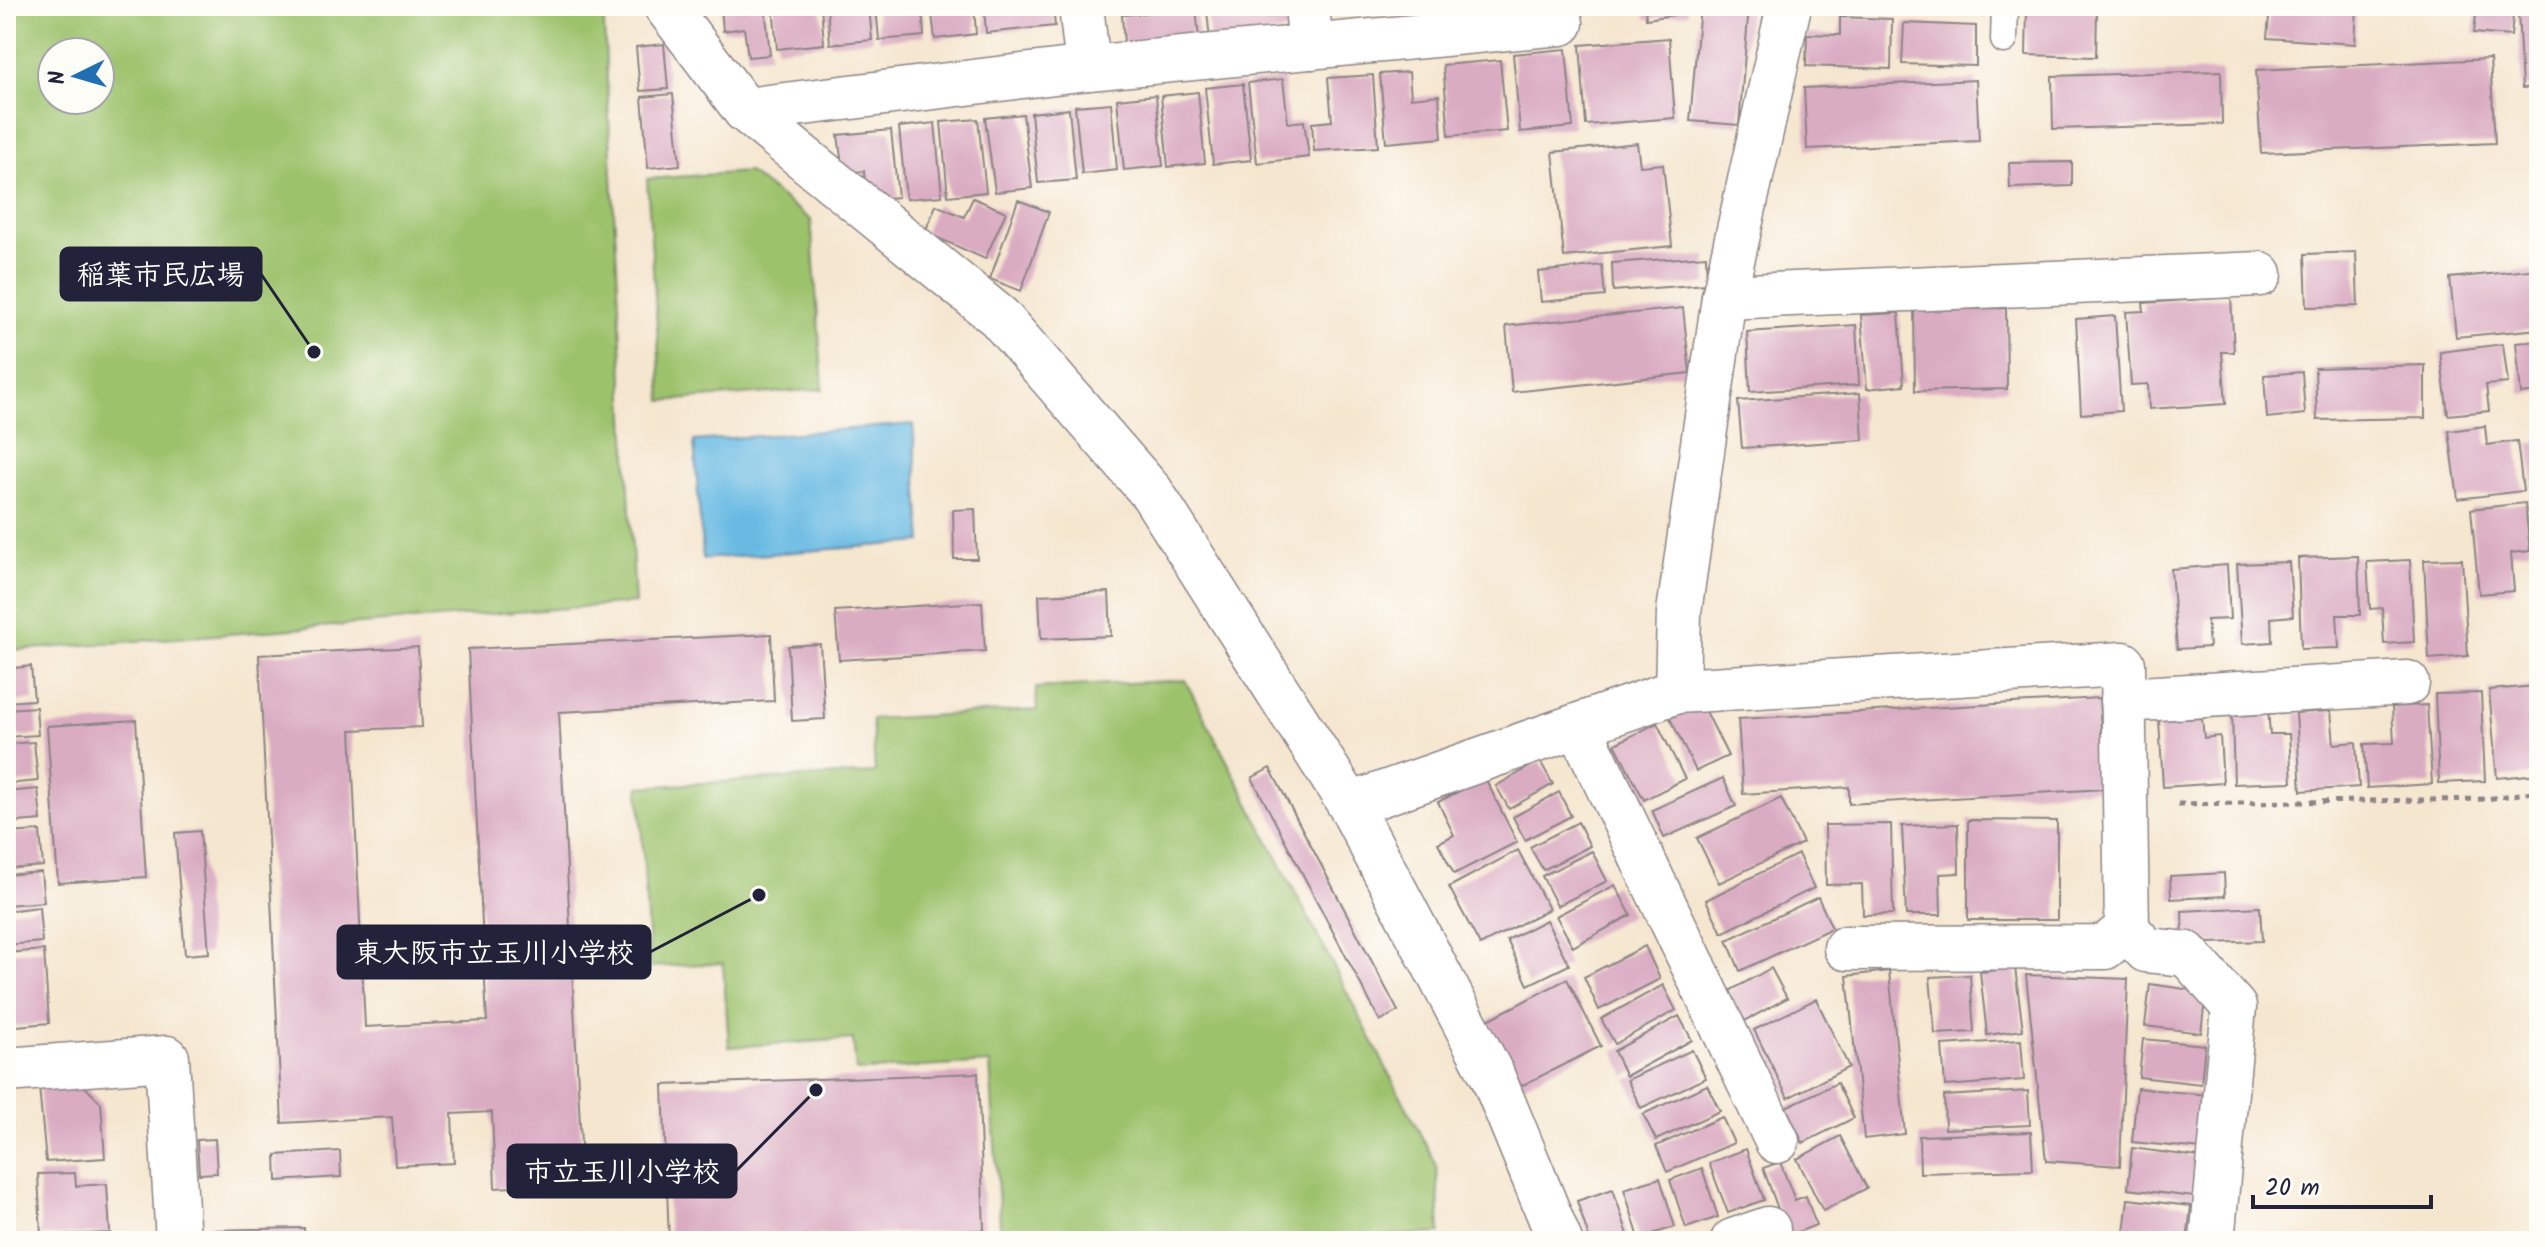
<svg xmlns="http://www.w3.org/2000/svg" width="2545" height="1247" font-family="Kalam,'Klee One',sans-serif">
<rect width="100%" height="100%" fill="#fdfcf7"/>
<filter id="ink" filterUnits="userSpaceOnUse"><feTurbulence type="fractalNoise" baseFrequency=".0125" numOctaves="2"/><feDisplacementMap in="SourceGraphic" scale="16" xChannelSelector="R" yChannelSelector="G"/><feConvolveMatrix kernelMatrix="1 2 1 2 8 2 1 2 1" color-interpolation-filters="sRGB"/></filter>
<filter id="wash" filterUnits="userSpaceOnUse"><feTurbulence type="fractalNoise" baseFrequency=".006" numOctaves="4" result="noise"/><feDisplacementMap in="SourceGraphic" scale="32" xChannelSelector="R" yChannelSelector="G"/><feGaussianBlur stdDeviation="1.8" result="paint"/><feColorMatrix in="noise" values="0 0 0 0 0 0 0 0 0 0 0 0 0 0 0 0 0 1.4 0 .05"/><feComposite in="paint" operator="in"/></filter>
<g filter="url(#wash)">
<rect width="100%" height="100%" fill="#f5e6cf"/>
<g fill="#9dc26c" stroke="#607254" stroke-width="2" fill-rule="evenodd">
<path d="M 6,6 L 603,6 L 635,603 L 6,651 ZM 52,52 L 100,52 L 100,100 L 52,100 Z"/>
<polygon points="748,172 811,220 823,389 662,401 647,179"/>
<polygon points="1185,680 1437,1166 1440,1233 1297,1241 1001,1241 990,1063 856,1071 853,1039 729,1047 723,963 650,967 639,787 875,773 872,719 1037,710 1036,688"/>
</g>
<polygon fill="#68bae3" stroke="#456e8f" stroke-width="2" points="913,424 922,542 703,559 694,441"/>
<g id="blocks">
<g fill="#daacc2">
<polygon points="721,6 765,6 770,55 748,57 744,28 723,31"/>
<polygon points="773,6 821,6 824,44 777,49"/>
<polygon points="827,6 869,6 872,40 830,44"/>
<polygon points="876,6 922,6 924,36 879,40"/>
<polygon points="931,6 974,6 976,34 935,39"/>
<polygon points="984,6 1053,6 1055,26 986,33"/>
<polygon points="1117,6 1148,6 1148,8 1117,11"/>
<polygon points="1253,6 1285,6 1288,31 1210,40 1207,11"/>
<polygon points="1645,6 1688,6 1688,13 1646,19"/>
<polygon points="1700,6 1749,6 1739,125 1690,121"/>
<rect x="1825" y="6" width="66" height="4"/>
<polygon points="1901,6 1984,6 1984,16 1901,12"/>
<polygon points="2270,6 2357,6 2355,44 2267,38"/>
<polygon points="2477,6 2514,6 2511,36 2474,33"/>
<polygon points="2027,8 2097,10 2096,57 2026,55"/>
<polygon points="1196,9 1199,39 1124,45 1122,15"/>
<polygon points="2539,10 2539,87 2522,88 2518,11"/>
<polygon points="1840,17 1892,19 1891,69 1806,66 1807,34 1840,35"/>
<polygon points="1904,23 1976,26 1976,66 1902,64"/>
<polygon points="1669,38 1675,118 1586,125 1580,45"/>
<polygon points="664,44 668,89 640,91 636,47"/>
<polygon points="1566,49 1573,127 1520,132 1513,54"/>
<polygon points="2490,59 2495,143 2261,153 2256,70"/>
<polygon points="1500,60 1507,131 1449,136 1443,65"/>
<polygon points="2221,71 2222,124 2053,129 2052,76"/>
<polygon points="1409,72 1411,98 1439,95 1442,138 1386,143 1380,74"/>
<polygon points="1373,75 1378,147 1314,151 1312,123 1332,121 1328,78"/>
<polygon points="1283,79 1288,123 1304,121 1309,157 1257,163 1248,83"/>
<polygon points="1976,80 1979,141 1807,149 1804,88"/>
<polygon points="1243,84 1251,160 1213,164 1205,88"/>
<polygon points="1198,92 1205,163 1168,167 1161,96"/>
<polygon points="673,94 680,165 648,168 642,97"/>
<polygon points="1156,95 1163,166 1124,170 1117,99"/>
<polygon points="1111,103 1117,170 1082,174 1075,106"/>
<polygon points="1069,109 1076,180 1038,183 1031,113"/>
<polygon points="1023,114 1032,188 995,192 985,118"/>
<polygon points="978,119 986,192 948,196 941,122"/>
<polygon points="935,123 942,196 906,199 899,127"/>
<polygon points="891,130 898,197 867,200 864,171 843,173 838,135"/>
<polygon points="1637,143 1640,166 1663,164 1672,246 1564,257 1553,152"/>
<polygon points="2072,162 2072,186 2010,188 2009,163"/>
<polygon points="973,198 1006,212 985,259 925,232 936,205 964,217"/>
<polygon points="1018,200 1049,212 1021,291 990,279"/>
<polygon points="2356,252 2358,306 2307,307 2305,254"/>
<polygon points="1706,256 1707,284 1613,291 1612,263"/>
<polygon points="1602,265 1605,296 1541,302 1538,272"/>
<polygon points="2539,269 2539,329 2456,337 2450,278"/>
<polygon points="2231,297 2234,352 2222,352 2226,404 2149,409 2148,384 2131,385 2126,312 2144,311 2143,303"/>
<polygon points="1683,308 1690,373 1512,392 1506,326"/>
<polygon points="2006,308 2007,389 1915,391 1914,310"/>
<polygon points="1899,313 1904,385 1867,389 1861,315"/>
<polygon points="2115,316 2121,411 2081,414 2076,319"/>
<polygon points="1856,325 1859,385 1750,392 1747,332"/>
<polygon points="2539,341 2539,392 2521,394 2516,343"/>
<polygon points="2503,344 2508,383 2486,385 2489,411 2448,415 2440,352"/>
<polygon points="2425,365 2425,418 2317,420 2315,368"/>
<polygon points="2302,372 2305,414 2267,418 2264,375"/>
<polygon points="1860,393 1863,440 1742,448 1738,401"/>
<polygon points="2485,426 2487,445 2517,441 2523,491 2458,499 2449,431"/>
<polygon points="2539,442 2539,491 2534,492 2529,443"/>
<polygon points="2525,503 2530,551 2511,553 2514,591 2479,594 2471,509"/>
<polygon points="975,509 977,559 954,559 953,510"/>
<polygon points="2358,556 2360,615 2337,615 2339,648 2301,649 2298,558"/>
<polygon points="2462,559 2468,656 2429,659 2424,560"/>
<polygon points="2410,560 2414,642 2384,644 2382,608 2370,609 2367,562"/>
<polygon points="2289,562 2293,616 2271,618 2272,642 2242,644 2237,564"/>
<polygon points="2227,565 2230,619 2207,620 2209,647 2177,649 2171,569"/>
<polygon points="1109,592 1111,636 1041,639 1039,595"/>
<polygon points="982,602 985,651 839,660 835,611"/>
<polygon points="771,634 774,701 559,712 583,1183 495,1188 492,1112 452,1114 454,1163 395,1166 392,1117 282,1123 259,655 418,647 422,727 351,730 365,1027 487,1021 468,649"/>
<polygon points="820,644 825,719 792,721 788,646"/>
<polygon points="31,666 34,700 6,702 6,669"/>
<polygon points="2536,686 2539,774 2497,778 2489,690"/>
<polygon points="2481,693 2485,781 2439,783 2435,694"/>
<polygon points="2099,698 2105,789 1849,804 1849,787 1743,794 1738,719"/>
<polygon points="1702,703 1728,756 1696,771 1670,718"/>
<polygon points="2427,705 2432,784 2367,788 2364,744 2394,743 2392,707"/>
<polygon points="36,707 38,735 6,737 6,709"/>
<polygon points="2268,709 2270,734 2289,734 2292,782 2234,784 2232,711"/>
<polygon points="2331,711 2334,744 2356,742 2359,787 2301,791 2296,713"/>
<polygon points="2202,718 2204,738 2220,736 2223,783 2163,787 2159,720"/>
<polygon points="136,720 146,877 58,883 47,726"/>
<polygon points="1657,723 1685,779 1644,800 1615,744"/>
<polygon points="34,742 38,781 6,784 6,744"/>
<polygon points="1540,761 1553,784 1509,809 1496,786"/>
<polygon points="1270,768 1398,1011 1380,1021 1252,778"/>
<polygon points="1485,778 1517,842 1454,874 1438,843 1454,835 1438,802"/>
<polygon points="1723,778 1736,806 1664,838 1652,810"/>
<polygon points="38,789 41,820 6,823 6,792"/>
<polygon points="1559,792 1571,816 1525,840 1513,817"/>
<polygon points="1781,798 1803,843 1719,883 1697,838"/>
<polygon points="1968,820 2057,821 2057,920 1968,920"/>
<polygon points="1578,822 1590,846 1543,870 1530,847"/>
<polygon points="1891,824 1893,914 1863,915 1862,884 1826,885 1825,825"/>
<polygon points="1958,824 1959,873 1940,874 1941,915 1906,915 1902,826"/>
<polygon points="40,831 43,866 6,869 6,833"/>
<polygon points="200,831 209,953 185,955 175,833"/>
<polygon points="1518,850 1549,909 1480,945 1449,887"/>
<polygon points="1592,851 1607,881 1557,906 1542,876"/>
<polygon points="1798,854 1814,888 1722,933 1706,900"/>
<polygon points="41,872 44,902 6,905 6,875"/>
<polygon points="2224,873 2225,896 2171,899 2170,876"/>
<polygon points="1615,885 1631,915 1573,947 1556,916"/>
<polygon points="1818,897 1832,928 1740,971 1727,940"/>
<polygon points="39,907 42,942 6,945 6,911"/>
<polygon points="2260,907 2262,941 2183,944 2182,911"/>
<polygon points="1546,920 1569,965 1528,985 1507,940"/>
<polygon points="1645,946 1660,979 1599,1010 1584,977"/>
<polygon points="44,950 49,1023 6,1027 6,953"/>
<polygon points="1771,968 1787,998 1745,1021 1728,992"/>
<polygon points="2015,968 2023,1030 1987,1035 1980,972"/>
<polygon points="1889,971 1905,1134 1864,1139 1847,976"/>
<polygon points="1970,975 1974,1032 1935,1034 1930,977"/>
<polygon points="2026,975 2128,979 2120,1166 2046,1161"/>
<polygon points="1567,979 1601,1046 1521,1086 1488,1020"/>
<polygon points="2150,984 2206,992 2201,1033 2145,1026"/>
<polygon points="1663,985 1676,1010 1615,1044 1601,1019"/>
<polygon points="1816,999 1849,1067 1788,1098 1754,1030"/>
<polygon points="1679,1016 1692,1040 1626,1076 1614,1051"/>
<polygon points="2143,1039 2205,1045 2201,1084 2139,1077"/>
<polygon points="2021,1040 2024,1080 1945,1086 1942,1045"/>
<polygon points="1692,1050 1706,1078 1641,1108 1627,1080"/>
<polygon points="978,1073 984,1230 669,1241 663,1085"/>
<polygon points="81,1083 101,1103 105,1158 46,1162 39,1087"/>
<polygon points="1837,1083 1854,1118 1803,1143 1786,1107"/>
<polygon points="1707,1085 1720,1111 1656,1140 1643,1114"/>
<polygon points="2137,1088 2207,1095 2202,1149 2132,1142"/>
<polygon points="2028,1091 2030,1125 1945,1129 1944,1096"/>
<polygon points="1722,1117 1734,1143 1667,1172 1656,1146"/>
<polygon points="2031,1132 2033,1170 1920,1173 1919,1136"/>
<polygon points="1840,1136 1867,1188 1823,1211 1797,1159"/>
<polygon points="215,1139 217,1173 199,1174 197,1140"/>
<polygon points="2132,1148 2199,1157 2194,1197 2128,1189"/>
<polygon points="1746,1149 1764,1200 1728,1213 1709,1163"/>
<polygon points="340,1151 341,1177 277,1181 276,1155"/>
<polygon points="1780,1162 1795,1200 1806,1196 1816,1225 1788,1236 1763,1168"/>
<polygon points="1702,1168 1718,1217 1686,1228 1670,1180"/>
<polygon points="75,1173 76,1186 107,1184 110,1233 41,1236 38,1174"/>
<polygon points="1660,1178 1675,1227 1639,1238 1624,1189"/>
<polygon points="1613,1189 1630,1241 1590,1241 1577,1201"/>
<polygon points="2128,1199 2191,1206 2187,1241 2123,1241"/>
<polygon points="304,1228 305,1241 211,1241 211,1230"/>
</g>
</g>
</g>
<g filter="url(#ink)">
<use href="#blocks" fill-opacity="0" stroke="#8c8485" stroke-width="2"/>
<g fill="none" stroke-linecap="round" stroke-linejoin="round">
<g stroke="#8c8485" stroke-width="29">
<polyline id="service" points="2004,40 2005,6"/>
</g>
<g stroke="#8c8485" stroke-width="47">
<g id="minor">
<polyline points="666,6 745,110 999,317 1152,493 1350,805 1492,1075 1560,1241"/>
<polyline points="1081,6 1088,68"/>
<polyline points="1307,6 1311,47"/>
<polyline points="745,110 1088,68 1561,23"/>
<polyline points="1724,297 2260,274"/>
<polyline points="1677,691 2123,664 2127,929 2105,947 1846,948"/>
<polyline points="2123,700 2407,683"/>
<polyline points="1579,726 1777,1141"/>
<polyline points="1350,805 1677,691 1679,612 1724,297 1789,6"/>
<polyline points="2127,929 2146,950 2187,954 2234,1007 2212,1241"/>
<polyline points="6,1070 167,1058 178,1241"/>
<polyline points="1733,1241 1768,1229"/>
</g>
</g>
<polyline stroke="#8c8485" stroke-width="5" stroke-dasharray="6 6" stroke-linecap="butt" points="2178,804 2487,799 2539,791"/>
<use href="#service" stroke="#fff" stroke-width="26"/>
<use href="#minor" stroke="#fff" stroke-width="44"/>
</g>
</g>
<path fill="none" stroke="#22223b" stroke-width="3" d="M314 352L261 274M759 895L650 952M816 1090L736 1171"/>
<g fill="#22223b" stroke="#fdfcf7" stroke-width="3">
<circle cx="314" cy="352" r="8"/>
<circle cx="759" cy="895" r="8"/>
<circle cx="816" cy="1090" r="8"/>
</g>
<g fill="#22223b" stroke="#22223b" stroke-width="3">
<rect x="61" y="248" width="200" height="52" rx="8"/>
<rect x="338" y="926" width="312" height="52" rx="8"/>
<rect x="508" y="1145" width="228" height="52" rx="8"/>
</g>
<g font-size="28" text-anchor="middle" font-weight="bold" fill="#fff">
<text x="161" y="284">稲葉市民広場</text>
<text x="494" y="962">東大阪市立玉川小学校</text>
<text x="622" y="1181">市立玉川小学校</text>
</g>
<rect width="2545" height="1247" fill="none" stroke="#fdfcf7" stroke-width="32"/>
<g transform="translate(76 76) rotate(265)"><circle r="38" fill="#fdfcf7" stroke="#a5a5ac" stroke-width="2"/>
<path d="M0-6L14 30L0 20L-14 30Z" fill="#1f6fb2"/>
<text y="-12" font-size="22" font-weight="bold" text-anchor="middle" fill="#22223b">N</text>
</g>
<path d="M2253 1195v12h178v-12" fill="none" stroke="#22223b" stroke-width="4"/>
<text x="2265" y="1195" font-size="24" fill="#22223b" stroke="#fdfcf7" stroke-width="6" paint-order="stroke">20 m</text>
</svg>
